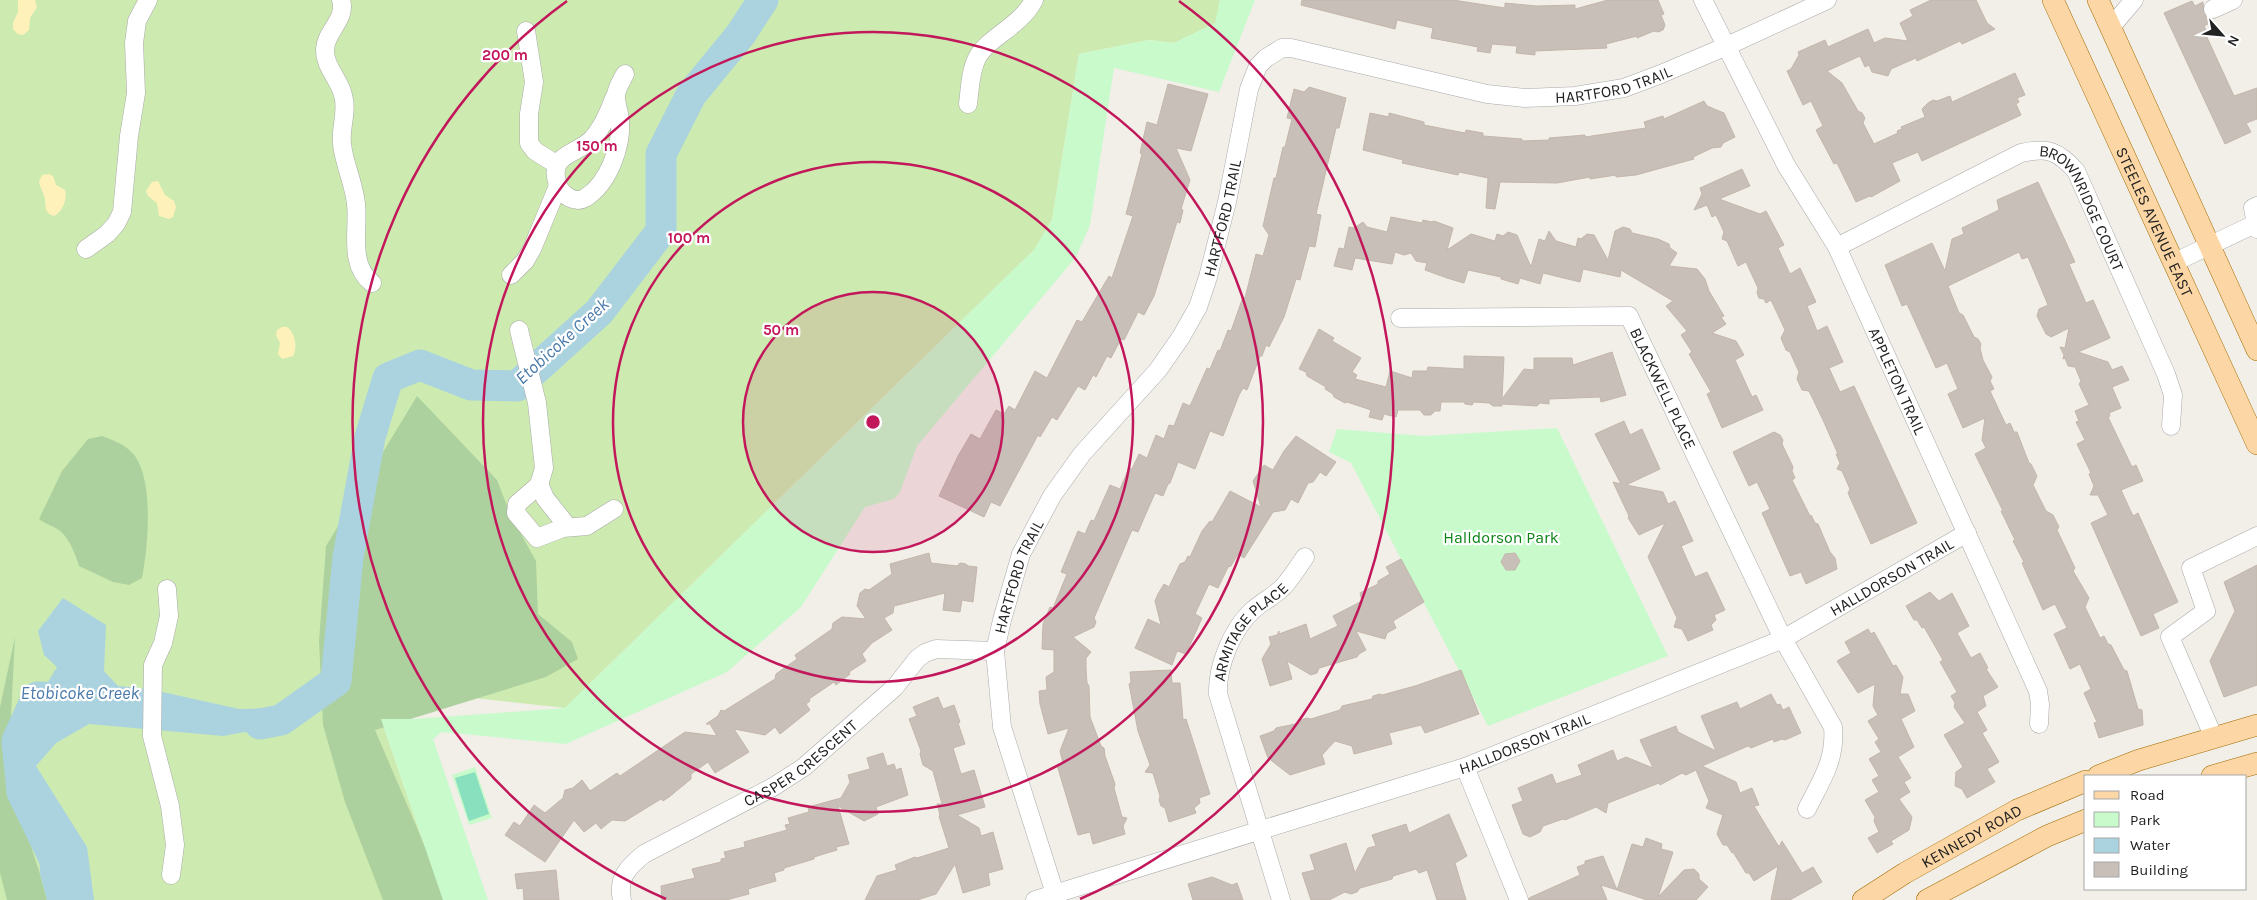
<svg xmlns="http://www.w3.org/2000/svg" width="2257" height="900" font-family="Karla,sans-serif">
<rect width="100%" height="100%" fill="#f2efe9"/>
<polygon fill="#cdebb0" points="0,0 1220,0 1216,23 1174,43 1149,40 1079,54 1052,220 1034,250 565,708 412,691 381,719 443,900 0,900"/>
<g fill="#add19e">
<polygon points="417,396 497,480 511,516 536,561 538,614 572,642 578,659 546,677 375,730 448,900 383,900 345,802 323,725 319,641 326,546"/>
<path d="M 102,436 C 115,441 127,445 135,456 C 154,483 148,547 142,578 L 129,585 L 113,582 L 79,566 C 75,554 70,539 60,531 C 56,527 45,524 39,519 L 62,471 L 88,439 Z"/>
<polygon points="15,637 8,776 40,874 47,900 7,900 0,873 0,707"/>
</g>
<g fill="#fff1ba">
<polygon points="18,0 35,0 37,7 30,18 29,30 23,35 18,34 13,29 13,23 18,12"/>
<path d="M 49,174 L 53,176 L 56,185 L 65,190 C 68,198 62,213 54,216 C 44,213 46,207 45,199 C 44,193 40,188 39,182 L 42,175 Z"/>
<polygon points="158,181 165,195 174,201 176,207 173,217 169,219 159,216 157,203 148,196 146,191 152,182"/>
<path d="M 282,327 L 287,327 C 295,333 298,347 293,356 L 282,359 L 278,354 L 280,343 L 276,335 L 277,330 Z"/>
</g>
<g fill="#c8facc">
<polygon points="1220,0 1255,0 1219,92 1114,68 1090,225 1076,257 917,446 900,492 894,499 865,507 801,607 727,672 566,744 442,732 433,739 488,900 443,900 381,719 414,719 565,708 1034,250 1052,220 1079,54 1149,40 1174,43 1215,23"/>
<polygon points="1557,428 1668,656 1488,726 1351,463 1329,452 1337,429 1424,436"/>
<polygon points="475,767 492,818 469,825 452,775"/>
</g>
<polygon fill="#88e0be" points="475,772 489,814 469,821 455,778"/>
<polygon fill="#aad3df" points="63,598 106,625 104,671 118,686 149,689 239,709 307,708 262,729 223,736 89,724 56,743 36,766 87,847 94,900 47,900 40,874 38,818 18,751 25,720 57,667 44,655 38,631"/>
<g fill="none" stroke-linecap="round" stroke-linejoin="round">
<g stroke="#aad3df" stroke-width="31">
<polyline points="260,724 281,720 336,681 348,557 370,437 388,378 420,365 471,385 517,386 599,312 661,231 661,154 691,95 741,34 763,0"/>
<polyline points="69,900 66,883 22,792 17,741 37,697 82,698"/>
</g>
</g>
<g fill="#c7bfb8" stroke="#c4b6ab">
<polygon points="1302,0 1453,0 1505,8 1505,3 1536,6 1575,5 1575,9 1608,0 1658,0 1664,14 1661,15 1665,25 1663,30 1658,32 1654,31 1637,38 1637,36 1606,44 1607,48 1535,51 1535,55 1516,53 1517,46 1492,44 1490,53 1477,51 1478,47 1431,38 1433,28 1397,20 1395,29 1301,5"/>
<polygon points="1931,0 1976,0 1987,23 1995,29 1962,44 1960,41 1917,61 1916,58 1891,69 1888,76 1872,72 1869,65 1865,67 1860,56 1827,71 1842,83 1858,111 1862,113 1865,118 1863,123 1874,144 1898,133 1897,131 1902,129 1901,127 1925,117 1922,109 1928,103 1933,100 1937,101 1950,96 1952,102 2015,73 2025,95 2017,98 2019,102 2016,104 2021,115 1922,161 1918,152 1892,163 1900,181 1871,197 1870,196 1856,202 1837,163 1834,164 1816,130 1823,126 1811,101 1803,105 1787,71 1791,69 1799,55 1798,52 1825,40 1828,47 1868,29 1874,43 1885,38 1908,41 1900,23 1913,16 1910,10"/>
<polygon points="2192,1 2195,6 2203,2 2204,14 2212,22 2204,26 2207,32 2205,33 2234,96 2257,88 2257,119 2246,123 2251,132 2225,144 2164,13"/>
<polygon points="1168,84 1208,94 1191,151 1176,148 1190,180 1181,209 1183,210 1180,223 1177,222 1154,296 1144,315 1138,312 1124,340 1121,339 1111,358 1107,356 1096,377 1093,375 1085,390 1078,386 1057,420 1052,417 1040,437 1038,435 1000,506 991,502 984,517 939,496 958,456 971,434 980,439 996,410 1004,414 1009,406 1015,410 1035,371 1047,378 1077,320 1082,322 1109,276 1112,278 1133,216 1126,214 1142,154 1140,153 1147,122 1157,125"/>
<polygon points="1309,87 1346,98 1339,128 1336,128 1316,214 1321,215 1315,247 1309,246 1300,280 1296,279 1284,317 1269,347 1266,345 1262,356 1260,356 1247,390 1243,388 1239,395 1223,436 1210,431 1195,469 1178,462 1170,483 1168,484 1163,496 1155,493 1138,532 1132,530 1094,618 1096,622 1094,627 1073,637 1091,652 1086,658 1086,669 1087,683 1089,686 1090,717 1101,746 1104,748 1105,756 1115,784 1114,788 1122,817 1127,818 1123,826 1125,834 1093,844 1090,832 1078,835 1057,765 1063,763 1060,751 1069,728 1048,734 1040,704 1039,691 1047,690 1046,677 1054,672 1054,650 1042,649 1043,624 1050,607 1053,608 1067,574 1061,572 1078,531 1085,534 1091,520 1094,521 1110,485 1120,489 1129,468 1132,469 1139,454 1147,458 1156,435 1164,439 1169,425 1174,426 1183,403 1190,406 1207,368 1210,369 1218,350 1220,351 1228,330 1231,331 1243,297 1245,298 1256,254 1263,256 1269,235 1263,226 1274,178 1276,178 1283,147 1285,147 1292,119 1287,118 1294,89 1304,92"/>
<polygon points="1704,101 1707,106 1724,113 1735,137 1723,143 1721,147 1712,148 1693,157 1694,159 1636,175 1616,177 1616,175 1590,179 1590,177 1557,183 1500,182 1495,209 1486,208 1488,178 1459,172 1458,175 1402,163 1403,160 1363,150 1370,113 1389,117 1389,113 1424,122 1424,125 1465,133 1466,130 1483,133 1483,136 1522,139 1522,141 1549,140 1549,138 1585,135 1585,137 1646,128 1644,122 1663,116 1664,119"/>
<polygon points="1742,169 1750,186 1719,199 1760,214 1766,211 1784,245 1778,248 1790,274 1800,268 1816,302 1807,306 1817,331 1827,326 1843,362 1829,368 1840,392 1854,386 1917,523 1871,544 1848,493 1850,489 1842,471 1837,469 1840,463 1836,454 1838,454 1823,420 1809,391 1802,390 1797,379 1799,372 1790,352 1786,350 1781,338 1785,330 1771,300 1766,303 1764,299 1759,298 1757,293 1758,288 1746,262 1738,266 1727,241 1722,239 1724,232 1716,215 1712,217 1707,205 1694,210 1702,194 1700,188"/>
<polygon points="2038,182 2075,262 2069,264 2086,303 2093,300 2110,338 2078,352 2108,362 2112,370 2122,366 2129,380 2112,387 2121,408 2109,413 2110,416 2108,417 2132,467 2136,465 2143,481 2121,490 2133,516 2138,513 2178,602 2153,614 2159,628 2141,636 2091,523 2108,515 2098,495 2090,495 2094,486 2089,474 2091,473 2077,444 2085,440 2076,422 2079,421 2075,411 2089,405 2079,384 2081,381 2075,367 2068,366 2065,358 2063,359 2064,355 2060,347 2065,348 2069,328 2051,337 2046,334 2037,316 2039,309 2048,305 2028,257 2022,259 2019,252 1948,286 1959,313 1963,315 1974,337 1978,339 1981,344 1980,348 1983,360 1992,377 1990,381 1994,389 1990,391 2006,425 2010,423 2014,432 2017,432 2029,463 2031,464 2037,476 2033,485 2046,511 2053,515 2059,527 2057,530 2075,568 2073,571 2089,598 2085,607 2100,638 2104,636 2108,644 2111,645 2124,670 2127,671 2138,709 2142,710 2143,725 2099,738 2094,723 2097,722 2084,693 2091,689 2080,664 2070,669 2054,634 2067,628 2055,604 2043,610 2022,563 2024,562 2013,541 2015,540 2001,511 2003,511 1975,454 1986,448 1982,440 1985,418 1963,428 1948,394 1958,389 1947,363 1936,368 1907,304 1902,306 1885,265 1932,243 1945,271 1952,239 1964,234 1962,228 1999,210 1997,200"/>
<polygon points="1391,217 1422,223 1423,220 1432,222 1434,221 1453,228 1447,250 1471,234 1495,241 1497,234 1503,236 1508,232 1517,235 1531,267 1539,239 1545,241 1549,231 1556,241 1576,247 1578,238 1581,239 1587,234 1594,235 1608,260 1615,231 1623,227 1630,229 1632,233 1658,239 1669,244 1670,248 1677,253 1669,266 1697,269 1705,279 1709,291 1724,316 1721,317 1726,324 1712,333 1736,341 1744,355 1735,360 1752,397 1756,395 1763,410 1722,428 1707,394 1711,392 1689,354 1692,352 1681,335 1687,331 1666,306 1673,301 1621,270 1620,277 1583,269 1580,282 1543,273 1540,284 1520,278 1518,284 1501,279 1501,277 1468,270 1464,283 1447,278 1425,270 1427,263 1416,261 1411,253 1404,255 1395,252 1392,264 1355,258 1352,270 1334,266 1339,248 1344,249 1349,227 1354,228 1363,222 1367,227 1387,232"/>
<polygon points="1319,329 1334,338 1332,341 1361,358 1352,372 1357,375 1355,379 1386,387 1390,371 1412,378 1413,371 1427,371 1428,367 1464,369 1464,356 1504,357 1502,399 1524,369 1534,370 1534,358 1572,358 1573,365 1612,352 1626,395 1601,402 1600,397 1549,399 1549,404 1540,403 1537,406 1502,404 1502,406 1493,406 1489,403 1474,402 1472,405 1465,404 1464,402 1441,402 1440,411 1435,411 1431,415 1424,415 1420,410 1398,410 1396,417 1384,414 1382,420 1369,417 1371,410 1347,402 1345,403 1334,397 1333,394 1325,389 1326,387 1307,376 1306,372 1299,369"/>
<polygon points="1624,421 1630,435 1642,429 1660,469 1626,485 1663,492 1668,504 1675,501 1693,541 1681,546 1686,557 1695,577 1707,572 1725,610 1714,615 1716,620 1711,625 1713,630 1688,641 1682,629 1674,627 1677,618 1648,557 1665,523 1639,535 1628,518 1629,516 1613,482 1621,484 1595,434"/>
<polygon points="1774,432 1780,435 1783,440 1782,444 1793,467 1792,471 1795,478 1792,480 1810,516 1811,515 1815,523 1818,524 1830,552 1835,558 1837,569 1806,584 1801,572 1790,576 1762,513 1770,509 1757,482 1749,486 1733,452"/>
<polygon points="1296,436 1336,462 1326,476 1320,472 1313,482 1308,483 1298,503 1291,499 1285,510 1273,512 1244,558 1238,554 1231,566 1228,567 1218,588 1209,584 1195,614 1202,618 1186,654 1177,651 1172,665 1135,648 1148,619 1161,625 1155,601 1158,594 1164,584 1169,587 1180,564 1185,562 1188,556 1190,557 1202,531 1210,521 1212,522 1230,491 1261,507 1253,481 1264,465 1273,470 1284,451"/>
<polygon points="929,553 931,563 957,566 960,563 966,564 968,566 977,567 973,602 962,600 960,612 943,610 945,593 894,606 893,613 884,618 892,630 872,643 862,654 866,661 849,672 850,674 836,685 834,682 809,699 810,701 806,704 810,710 780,734 775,727 765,735 734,729 749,752 715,773 708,762 691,774 691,779 669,797 663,801 661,799 625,821 612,820 601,829 596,823 584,832 574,820 545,862 505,835 514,822 520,826 534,805 545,813 563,798 565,790 573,788 582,780 590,791 617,773 620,776 685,732 717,736 710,724 706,724 718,716 721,710 724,711 775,679 776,674 797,659 795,655 832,629 833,623 842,617 866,619 857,606 860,593 865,589 869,590 892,574 890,564"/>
<polygon points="1515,553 1520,561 1515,570 1506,570 1501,562 1505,554"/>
<polygon points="1401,559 1424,602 1393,621 1396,628 1387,633 1385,639 1356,631 1366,650 1359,654 1357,657 1319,668 1317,673 1311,675 1287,661 1292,679 1270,686 1262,659 1271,644 1269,637 1277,635 1279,631 1279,634 1306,624 1310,639 1338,626 1333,616 1362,601 1360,593 1378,584 1378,581 1390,574 1386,567"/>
<polygon points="2257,565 2257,685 2224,697 2210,661 2235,611 2224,582"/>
<polygon points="1930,592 1939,601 1952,593 1969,626 1957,633 1971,658 1980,653 1988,668 1986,669 1998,687 1983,696 1986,706 1977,712 1987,730 1982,733 1999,762 1987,769 1995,782 1967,798 1962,789 1955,786 1956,772 1963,767 1944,735 1965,723 1954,707 1955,703 1951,696 1957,692 1940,662 1943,660 1924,627 1922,628 1917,620 1914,620 1906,606"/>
<polygon points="1868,629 1871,634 1874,632 1893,666 1896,665 1903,677 1900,694 1908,694 1915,711 1901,719 1914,747 1898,757 1911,778 1904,782 1910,792 1899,799 1912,817 1909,830 1891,841 1893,844 1877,853 1868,838 1879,832 1874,821 1875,817 1865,800 1879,792 1872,780 1879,776 1869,759 1881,752 1875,742 1879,739 1868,721 1878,715 1873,706 1875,684 1858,693 1837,661 1851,653 1845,642"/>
<polygon points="1171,670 1172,683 1180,683 1183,720 1186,719 1210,794 1199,798 1200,803 1194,808 1196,813 1169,822 1165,808 1161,806 1159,800 1160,796 1153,773 1145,772 1150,765 1138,731 1129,684 1131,682 1130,672"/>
<polygon points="1461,670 1479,714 1425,733 1421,725 1389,733 1392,744 1354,754 1352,746 1335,741 1322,755 1325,764 1290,775 1268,758 1260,736 1274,731 1276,728 1300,723 1301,720 1307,718 1311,719 1340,710 1342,706 1372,699 1373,696 1380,694 1382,695 1415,686"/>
<polygon points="1771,694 1777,705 1780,704 1783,710 1789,707 1801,733 1785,740 1782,739 1774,742 1773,739 1751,748 1748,746 1702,766 1736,782 1740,793 1752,788 1759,805 1754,806 1779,847 1782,841 1802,873 1813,867 1822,882 1790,900 1771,900 1778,866 1754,881 1749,873 1746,873 1733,852 1732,853 1727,845 1723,845 1717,834 1723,815 1706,808 1709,801 1696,770 1686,775 1682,773 1660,785 1659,783 1608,803 1606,813 1596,807 1565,820 1563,819 1543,826 1540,832 1530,837 1523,834 1512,805 1523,801 1518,788 1552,774 1556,784 1582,775 1578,765 1613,750 1617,761 1626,757 1653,768 1640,740 1676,726 1678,732 1716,751 1701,716 1737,702 1740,709"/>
<polygon points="938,697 943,709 954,705 960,722 958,723 965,744 953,748 961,774 974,770 985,807 957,815 979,828 981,836 993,832 1003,869 988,873 990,885 963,893 955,864 936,894 917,900 865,900 877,876 897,870 895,865 915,857 917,858 949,848 939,816 940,815 937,804 942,804 933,771 923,765 920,754 921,751 909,719 917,716 913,707"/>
<polygon points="883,753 887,766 894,764 896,770 901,768 908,795 876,807 878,814 864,821 838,806 849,844 836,847 837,850 814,857 814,859 784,868 784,870 774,873 776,881 748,889 749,894 726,900 662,900 661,886 695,878 692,869 721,862 721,859 726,858 724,852 745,847 744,842 787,830 785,825 790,824 788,818 809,812 808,807 841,798 850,782 848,775 870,769 867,758"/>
<polygon points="1449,814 1467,856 1455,863 1466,900 1437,900 1427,870 1419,873 1416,869 1393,876 1392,879 1360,888 1357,892 1351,894 1345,892 1329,900 1311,900 1302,873 1315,870 1310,855 1346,843 1355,873 1368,848 1376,846 1372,835 1406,824 1409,833"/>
<polygon points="1646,838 1662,844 1661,849 1673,852 1658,897 1684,870 1694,869 1699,874 1699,879 1708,887 1696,900 1647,900 1617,890 1632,844 1643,847"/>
<polygon points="1603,856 1617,890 1601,885 1607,900 1529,900 1529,898 1580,875 1577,867 1585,864 1585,861"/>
<polygon points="556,870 559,900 524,900 523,888 517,889 515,874"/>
<polygon points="1212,877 1232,885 1237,883 1243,900 1193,900 1188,884"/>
</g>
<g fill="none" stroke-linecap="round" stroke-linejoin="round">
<g stroke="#a9a9a9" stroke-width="19">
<g id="minor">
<path d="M 341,0 C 347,19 326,31 325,49 C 324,66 339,79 343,95 C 348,112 340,127 342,144 C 344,164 354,183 356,204 C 359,230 348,264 372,283"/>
<path id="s1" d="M 1703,0 L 1786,165 L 1837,247 L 2038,691 L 2040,704 L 2039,724"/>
<polyline points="2213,9 2233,0"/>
<polyline points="2111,27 2134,0"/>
<polyline points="526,31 534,82 529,114 529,143 535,151 556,164"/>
<path d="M 615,96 C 609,111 603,127 592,139 C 579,153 552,154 556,177 C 557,184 559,190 564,194 C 570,199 578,202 585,198 C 608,184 622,147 620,121 C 620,113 615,103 616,95 C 617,87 622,80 625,74"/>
<path d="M 968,104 C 970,89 970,72 977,58 C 988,37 1020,27 1034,0"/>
<polyline points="2257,206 2253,208 2257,229"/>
<path id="s2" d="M 1837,247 L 2021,153 C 2048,147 2058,151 2076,171 L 2166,374 L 2173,395 L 2171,426"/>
<polyline points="86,249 107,234 116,224 122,212 129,136 136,93 134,43 137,21 148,0"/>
<polyline points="2173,263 2255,224"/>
<polyline points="511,275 525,261 532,249 558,186"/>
<path id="s3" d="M 1400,318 L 1629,316 L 1783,639 L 1833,727 C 1836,760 1821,781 1807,809"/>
<polyline points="519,330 537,403 544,468 539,485 517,504 516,513 537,538 563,528 587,526 614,509"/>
<polyline points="539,484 545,498 568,527"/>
<polyline points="167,589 169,616 163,643 153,665 152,736 170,806 175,845 171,875"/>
<polyline points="2214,738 2170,637 2206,611 2191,568 2257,536"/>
<polyline points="1465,767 1519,900"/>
<path id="s4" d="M 622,900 C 617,878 628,867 644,854 L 773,787 L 804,767 L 895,687 L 917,659 L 925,653 L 936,649 L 995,651"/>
<path id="s5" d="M 1035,900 L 1465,767 L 1783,639 L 1967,533"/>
<path id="s6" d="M 1057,900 L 1002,727 L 995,651 L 1002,620 L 1021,554 L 1052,496 L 1082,454 L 1158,370 L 1181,337 L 1198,307 L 1208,277 L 1227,202 L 1249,89 L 1258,66 L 1266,58 L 1282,48 L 1291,48 L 1487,94 L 1525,98 L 1575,96 L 1624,88 L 1661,74 L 1727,46 L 1827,0"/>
<path id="s7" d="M 1281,900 L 1218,694 C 1217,666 1232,629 1253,610 C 1263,601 1276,595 1284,586 C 1292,577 1298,567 1305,557"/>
</g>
</g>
<g stroke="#a06b00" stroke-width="22">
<g id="major">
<path id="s8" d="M 2053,0 L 2257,444"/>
<polyline points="2098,0 2257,350"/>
<polyline points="2098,776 2139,760 2257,725"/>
<polyline points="2212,776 2257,763"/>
<path id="s9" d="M 1863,900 L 1905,873 L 2017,810 L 2086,781"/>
<polyline points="1927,900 2047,836 2086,820"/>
</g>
</g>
<use href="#minor" stroke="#fff" stroke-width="18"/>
<use href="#major" stroke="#fcd6a4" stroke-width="21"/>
</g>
<circle cx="873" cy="422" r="130" fill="#c2185b" fill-opacity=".12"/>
<g fill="none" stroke="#c2185b" stroke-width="2.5">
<circle cx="873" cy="422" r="130"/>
<circle cx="873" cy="422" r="260"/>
<circle cx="873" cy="422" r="390"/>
<path d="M666 899A520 520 0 0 1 567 1M1179 1A520 520 0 0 1 1080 899"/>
</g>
<g text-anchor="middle" stroke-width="4.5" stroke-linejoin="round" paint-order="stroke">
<g font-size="16" fill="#222" stroke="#fff">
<text dy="6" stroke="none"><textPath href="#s6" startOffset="1281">HARTFORD TRAIL</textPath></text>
<text dy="6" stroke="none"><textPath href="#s2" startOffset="301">BROWNRIDGE COURT</textPath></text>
<text dy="6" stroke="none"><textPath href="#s6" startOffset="756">HARTFORD TRAIL</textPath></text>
<text dy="6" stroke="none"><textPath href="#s8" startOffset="244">STEELES AVENUE EAST</textPath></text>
<text dy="6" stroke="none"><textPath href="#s1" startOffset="428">APPLETON TRAIL</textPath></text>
<text dy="6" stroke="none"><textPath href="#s3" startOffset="309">BLACKWELL PLACE</textPath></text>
<text dy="6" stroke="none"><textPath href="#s6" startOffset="336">HARTFORD TRAIL</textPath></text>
<text dy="6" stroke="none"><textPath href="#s5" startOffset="918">HALLDORSON TRAIL</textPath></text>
<text dy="6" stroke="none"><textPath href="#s7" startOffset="289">ARMITAGE PLACE</textPath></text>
<text dy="6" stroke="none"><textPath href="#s5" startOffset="514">HALLDORSON TRAIL</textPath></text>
<text dy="6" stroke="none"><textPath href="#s4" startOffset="236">CASPER CRESCENT</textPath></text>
<text dy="6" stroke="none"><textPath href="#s9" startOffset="126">KENNEDY ROAD</textPath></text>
</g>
<g font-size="16" fill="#0c8416" stroke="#fff">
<text x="1501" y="543">Halldorson Park</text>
</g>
<g font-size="18" font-style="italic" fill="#4a7aab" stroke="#fff">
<text transform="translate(562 341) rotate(-42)" y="6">Etobicoke Creek</text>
<text x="80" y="699">Etobicoke Creek</text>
</g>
</g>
<circle cx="873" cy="422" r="8" fill="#c2185b" stroke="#fff" stroke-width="2.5"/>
<g font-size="15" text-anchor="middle" font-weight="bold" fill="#c2185b" stroke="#fff" stroke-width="4.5" stroke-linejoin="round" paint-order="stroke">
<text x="505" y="60">200 m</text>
<text x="597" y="151">150 m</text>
<text x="689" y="243">100 m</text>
<text x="781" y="335">50 m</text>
</g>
<rect x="2084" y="775" width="162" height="115" fill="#ffffff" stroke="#a7a7a7"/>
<rect x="2094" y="791" width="25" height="8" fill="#fcd6a4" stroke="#a7a7a7"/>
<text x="2130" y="800" font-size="15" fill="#222222">Road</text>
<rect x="2094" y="812" width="25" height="15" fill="#c8facc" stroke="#a7a7a7"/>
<text x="2130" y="825" font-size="15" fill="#222222">Park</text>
<rect x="2094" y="838" width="25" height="15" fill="#aad3df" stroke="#a7a7a7"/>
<text x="2130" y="850" font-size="15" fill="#222222">Water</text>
<rect x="2094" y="862" width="25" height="15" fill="#c7bfb8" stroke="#a7a7a7"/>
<text x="2130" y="875" font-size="15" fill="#222222">Building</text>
<g transform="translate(2222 35) rotate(117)" stroke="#ffffff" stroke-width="4" paint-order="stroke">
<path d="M0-4L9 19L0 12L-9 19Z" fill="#222222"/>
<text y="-8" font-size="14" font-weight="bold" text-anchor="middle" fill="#222222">N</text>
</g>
</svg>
